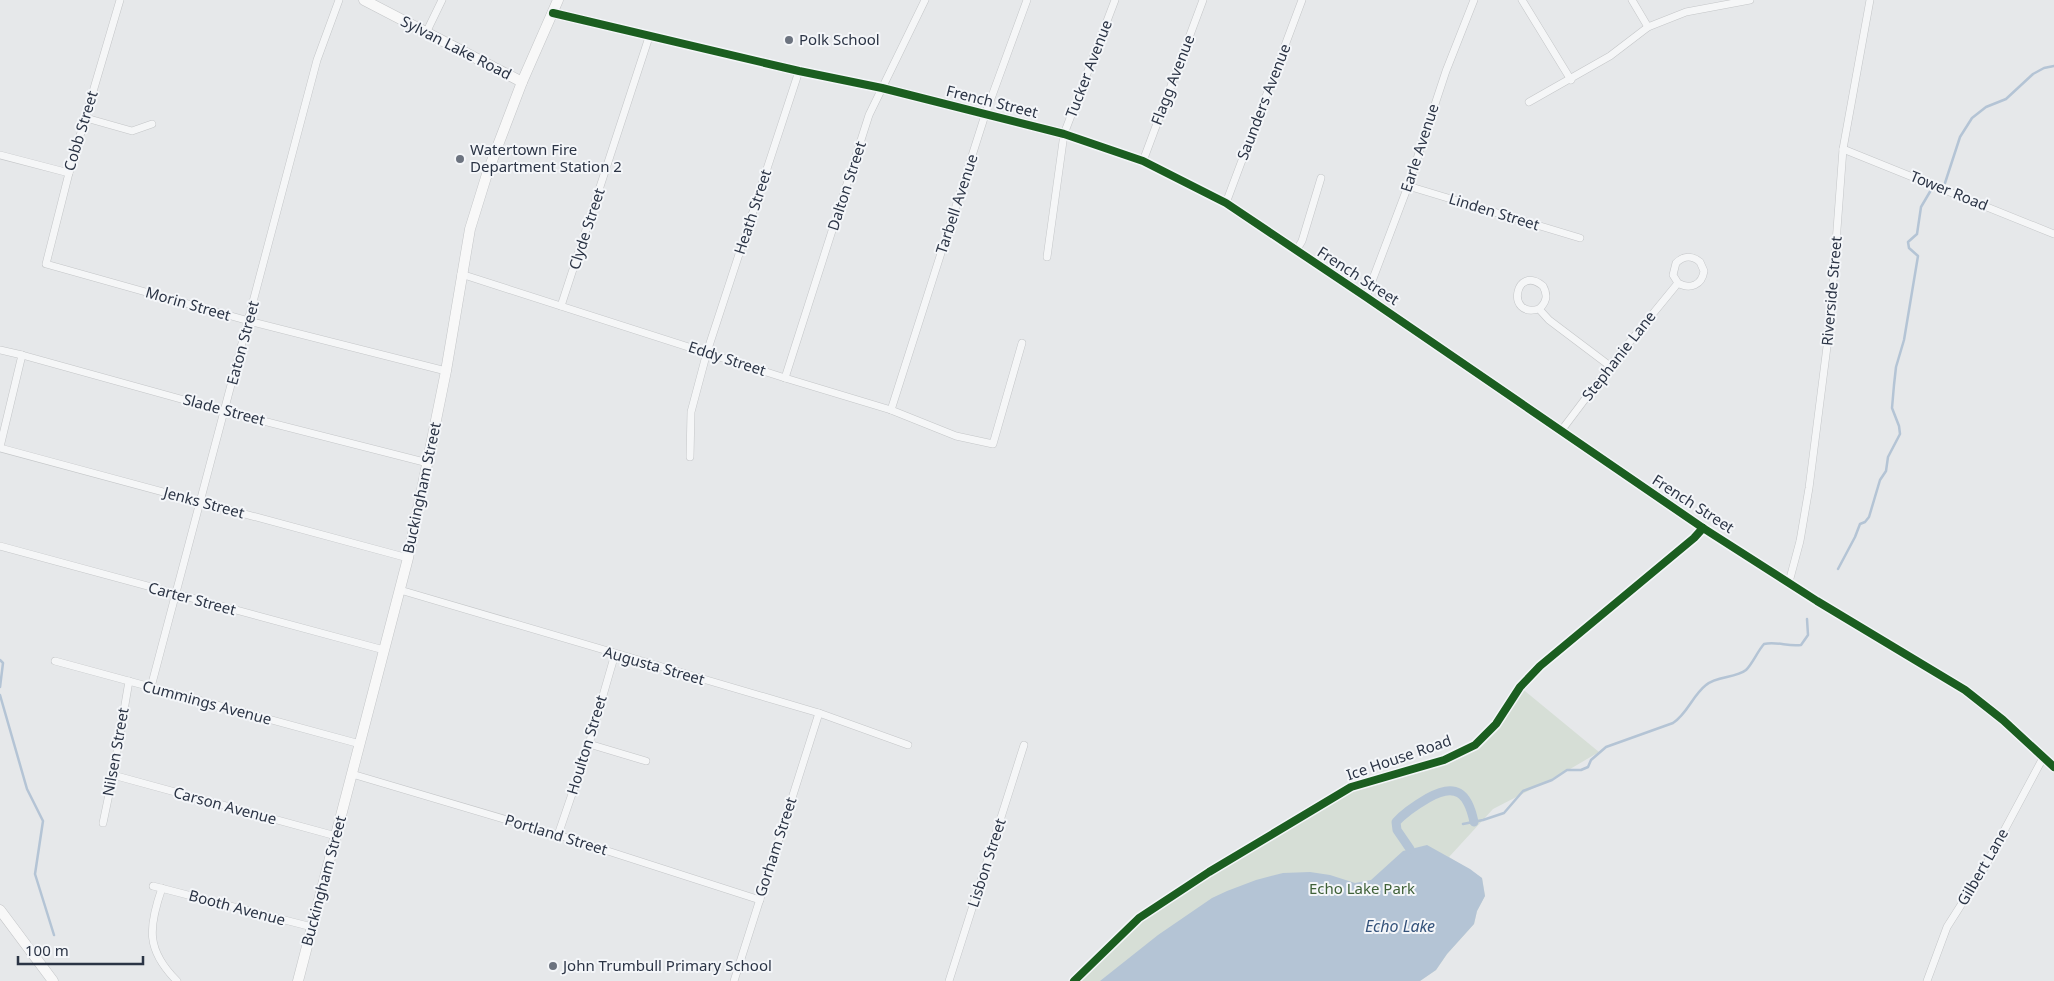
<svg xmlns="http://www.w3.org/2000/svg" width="2054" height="981" font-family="'Noto Sans',sans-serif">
<rect width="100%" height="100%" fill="#e6e8ea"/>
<polygon fill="#d6ded6" points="1520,687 1599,752 1565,772 1493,809 1449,857 1482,878 1485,896 1477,911 1474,924 1447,954 1436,970 1420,981 1074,981 1139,918 1351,787 1444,760 1475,745 1496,724"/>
<polygon fill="#b4c4d5" points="1427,845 1470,869 1482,878 1485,896 1477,911 1474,924 1447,954 1436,970 1420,981 1100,981 1158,935 1212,898 1227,891 1256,880 1283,873 1310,872 1330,875 1355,883 1371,880 1403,851"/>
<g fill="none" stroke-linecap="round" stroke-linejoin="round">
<g stroke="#b4c4d5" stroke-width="2.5">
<polyline points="1945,183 1960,137 1972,118 1986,107 2006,99 2033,74 2044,68 2054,66"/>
<polyline points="1838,569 1855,537 1860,524 1865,522 1869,517 1880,480 1886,471 1888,457 1900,434 1899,426 1892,408 1894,385 1896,367 1904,340 1918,256 1909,248 1908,242 1917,234 1921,207 1931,190"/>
<polyline points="0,660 3,663 0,687"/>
<polyline points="0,695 27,789 43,821 35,874 54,935"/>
<path d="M 1463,824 L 1483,820 L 1504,813 L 1523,791 L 1552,780 L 1567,770 L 1581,770 L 1588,767 L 1591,760 L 1606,747 L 1673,723 C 1688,713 1692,696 1706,685 C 1716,676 1736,678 1746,670 C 1753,663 1757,652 1764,644 C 1777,641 1788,647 1801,645 L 1808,635 L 1807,619"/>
</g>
<path stroke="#b4c4d5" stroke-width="9" d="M 1410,849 L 1397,830 L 1396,822 C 1405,812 1416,805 1428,798 C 1456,782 1468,793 1474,822"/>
<g stroke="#c4c6c8" stroke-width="8">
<g id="minor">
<polyline points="120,0 69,173 46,264 249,321 446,371"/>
<polyline points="1522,0 1571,80"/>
<polyline points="1632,0 1648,27"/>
<polyline points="426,33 442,0"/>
<polyline points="1529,102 1610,56 1648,27 1686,12 1750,0"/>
<polyline points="86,118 132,131 152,124"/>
<polyline points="1843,149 2054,234"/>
<polyline points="0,155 69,173"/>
<polyline points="1143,161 1203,0"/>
<polyline points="1408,186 1580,238"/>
<polyline points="1226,203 1302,0"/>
<polyline points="1296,251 1302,241 1321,178"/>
<polyline points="1047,257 1064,134 1115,0"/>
<polyline points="461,274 785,378 891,410 956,436 993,444 1022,343"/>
<polyline points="1366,297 1408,186 1446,71 1474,0"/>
<polyline points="561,306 649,37"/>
<path d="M 1539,309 C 1505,319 1515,263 1543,286 C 1548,295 1547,302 1539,309 L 1549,320 L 1610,366"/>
<polyline points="0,350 22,355"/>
<polyline points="785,378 869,115 925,0"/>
<polyline points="891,410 985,115 1027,0"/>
<path d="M 1561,431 L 1610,366 L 1678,283 L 1673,275 L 1676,263 C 1683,256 1692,255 1700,262 L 1704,271 C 1702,285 1690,290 1678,283"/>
<polyline points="0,447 22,355 224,411 428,463"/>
<polyline points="0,448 408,558"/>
<polyline points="690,457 691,412 707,352 799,71"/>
<polyline points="0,546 384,650"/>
<polyline points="1789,582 1800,541 1809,488 1830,323 1843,149 1870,0"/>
<polyline points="400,590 819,713 908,745"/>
<polyline points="55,661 360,744"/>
<polyline points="151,687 317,60 339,0"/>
<polyline points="589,744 646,761"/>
<polyline points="352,774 558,835 760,900"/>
<polyline points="113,775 336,836"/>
<polyline points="103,823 113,775 129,681"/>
<polyline points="558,835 589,744 615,654"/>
<polyline points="153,886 312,927"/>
<path d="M 162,888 C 148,928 146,950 177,981"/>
<polyline points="734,981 819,713"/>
<polyline points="949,981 1024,745"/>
<polyline points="1074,981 1139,918 1209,872 1351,787 1444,760 1475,745 1496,724 1520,687 1540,666 1694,538 1703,528"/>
<polyline points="1927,981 1947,927 1982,872 2044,756"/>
</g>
</g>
<g stroke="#c4c6c8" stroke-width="10">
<polyline id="tertiary" points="553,13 799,71 882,88 1064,134 1143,161 1226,203 1366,297 1703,528 1817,601 1965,690 2003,720 2054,767"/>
</g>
<g stroke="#c4c6c8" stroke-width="11">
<g id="secondary">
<polyline points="364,0 522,82"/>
<polyline points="0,910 53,981"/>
<polyline points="298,981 408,558 446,371 470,229 487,174 522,82 558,0"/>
</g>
</g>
<use href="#minor" stroke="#f5f6f7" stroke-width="7"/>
<use href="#tertiary" stroke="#f5f6f7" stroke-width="9"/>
<use href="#secondary" stroke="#f8f8f8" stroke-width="10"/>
<g stroke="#f4f6f9" stroke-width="11">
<g id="cycleway">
<polyline points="553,13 799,71 882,88 1064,134 1143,161 1226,203 1366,297 1703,528 1817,601 1965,690 2003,720 2054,767"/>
<polyline points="1074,981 1139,918 1209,872 1351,787 1444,760 1475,745 1496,724 1520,687 1540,666 1694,538 1703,528"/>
</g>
</g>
<use href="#cycleway" stroke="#1b5e20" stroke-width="8"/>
</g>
<g fill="#6c737f" stroke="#f4f6f9" stroke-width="2">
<circle cx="789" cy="40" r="5"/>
<circle cx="460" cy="159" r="5"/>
<circle cx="553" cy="966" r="5"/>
</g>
<g text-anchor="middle" stroke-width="4" stroke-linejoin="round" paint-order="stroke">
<g font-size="15" fill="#2b3445" stroke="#f4f6f9" text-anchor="start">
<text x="799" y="45">Polk School</text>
<text x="470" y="155">Watertown Fire<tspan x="470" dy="17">Department Station 2</tspan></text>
<text x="563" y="971">John Trumbull Primary School</text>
</g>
<g font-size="15" fill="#2b3445" stroke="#f4f6f9">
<text transform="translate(456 48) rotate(27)" y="5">Sylvan Lake Road</text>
<text transform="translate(1089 69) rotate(-69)" y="5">Tucker Avenue</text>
<text transform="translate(1173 80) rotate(-69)" y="5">Flagg Avenue</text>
<text transform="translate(992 102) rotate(14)" y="5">French Street</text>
<text transform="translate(1264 102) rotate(-69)" y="5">Saunders Avenue</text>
<text transform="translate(81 131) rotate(-73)" y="5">Cobb Street</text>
<text transform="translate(1420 148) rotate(-72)" y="5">Earle Avenue</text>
<text transform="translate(847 186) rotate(-72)" y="5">Dalton Street</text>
<text transform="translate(1949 191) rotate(22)" y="5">Tower Road</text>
<text transform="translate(957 204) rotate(-72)" y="5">Tarbell Avenue</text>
<text transform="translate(753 212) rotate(-72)" y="5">Heath Street</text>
<text transform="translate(1494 212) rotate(17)" y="5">Linden Street</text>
<text transform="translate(587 229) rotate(-72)" y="5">Clyde Street</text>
<text transform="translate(1358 276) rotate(33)" y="5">French Street</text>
<text transform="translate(1832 291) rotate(-85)" y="5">Riverside Street</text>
<text transform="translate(188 304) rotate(16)" y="5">Morin Street</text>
<text transform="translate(243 343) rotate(-75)" y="5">Eaton Street</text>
<text transform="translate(1619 356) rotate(-52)" y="5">Stephanie Lane</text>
<text transform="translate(727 359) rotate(18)" y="5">Eddy Street</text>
<text transform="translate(224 410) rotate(15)" y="5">Slade Street</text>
<text transform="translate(422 488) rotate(-78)" y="5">Buckingham Street</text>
<text transform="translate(204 503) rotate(15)" y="5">Jenks Street</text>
<text transform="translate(1693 504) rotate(33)" y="5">French Street</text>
<text transform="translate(192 599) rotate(15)" y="5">Carter Street</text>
<text transform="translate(654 666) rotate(16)" y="5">Augusta Street</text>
<text transform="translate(207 703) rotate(15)" y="5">Cummings Avenue</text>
<text transform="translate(587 745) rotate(-73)" y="5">Houlton Street</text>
<text transform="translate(116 752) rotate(-80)" y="5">Nilsen Street</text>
<text transform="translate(1399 758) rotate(-19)" y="5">Ice House Road</text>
<text transform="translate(225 806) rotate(15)" y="5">Carson Avenue</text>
<text transform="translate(556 835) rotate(17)" y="5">Portland Street</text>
<text transform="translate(776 847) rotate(-72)" y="5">Gorham Street</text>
<text transform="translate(987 863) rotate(-72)" y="5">Lisbon Street</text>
<text transform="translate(1983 867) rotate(-60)" y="5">Gilbert Lane</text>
<text transform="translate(324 881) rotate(-75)" y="5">Buckingham Street</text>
<text transform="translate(237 908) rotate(15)" y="5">Booth Avenue</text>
</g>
<g font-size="15" fill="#3f6138" stroke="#f4f6f9">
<text x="1362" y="894">Echo Lake Park</text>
</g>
<g font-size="16" font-style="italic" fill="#34527a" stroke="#f4f6f9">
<text x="1400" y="932">Echo Lake</text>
</g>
</g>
<path d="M18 956v8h125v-8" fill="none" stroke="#2b3445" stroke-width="2.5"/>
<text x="25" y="956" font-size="15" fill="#2b3445" stroke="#f4f6f9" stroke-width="4" paint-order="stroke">100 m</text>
</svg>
